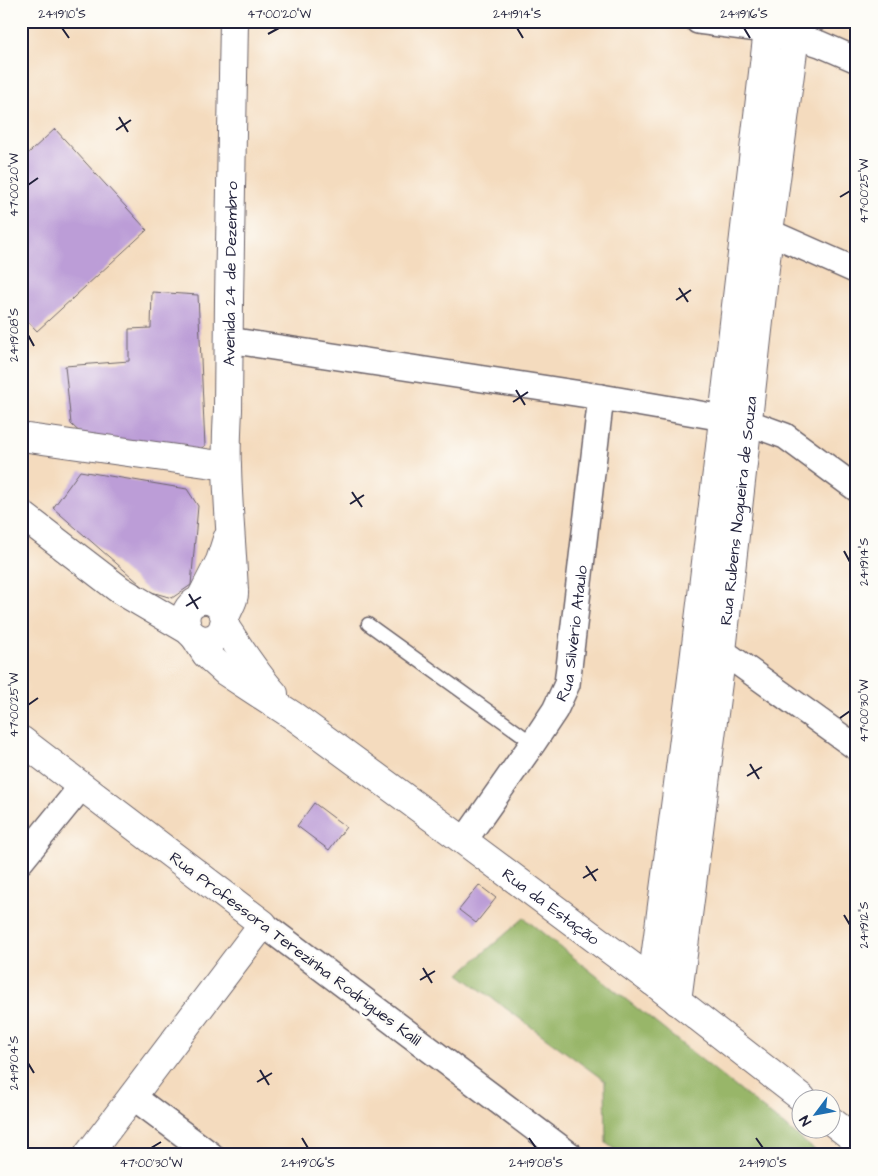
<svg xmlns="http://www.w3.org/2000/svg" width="878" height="1176" font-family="'Architects Daughter',sans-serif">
<rect width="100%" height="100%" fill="#fdfcf7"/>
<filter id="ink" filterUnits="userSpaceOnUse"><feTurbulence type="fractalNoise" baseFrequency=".02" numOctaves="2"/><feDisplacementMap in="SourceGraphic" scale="10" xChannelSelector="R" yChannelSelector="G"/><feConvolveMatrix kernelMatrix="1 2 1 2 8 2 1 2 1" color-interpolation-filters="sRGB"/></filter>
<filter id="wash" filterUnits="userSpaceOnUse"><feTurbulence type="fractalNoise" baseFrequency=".0096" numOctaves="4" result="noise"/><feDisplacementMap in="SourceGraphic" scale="20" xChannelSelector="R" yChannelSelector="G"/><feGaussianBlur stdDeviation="1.12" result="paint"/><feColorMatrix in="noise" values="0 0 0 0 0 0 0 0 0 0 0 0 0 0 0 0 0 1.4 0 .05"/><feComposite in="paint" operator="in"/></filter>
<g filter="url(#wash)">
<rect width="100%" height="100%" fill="#f4dbbe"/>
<polygon fill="#98b669" stroke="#5d6c52" points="524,918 821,1155 622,1155 606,1143 605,1081 459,974"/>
<g id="blocks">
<g fill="#bc9dd7">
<polygon points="55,129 147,230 37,331 21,314 21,160"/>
<polygon points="152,292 198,295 205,446 194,452 90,442 71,424 65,366 129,361 129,329 151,328"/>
<polygon points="80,471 187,489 198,506 191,585 172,598 148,591 53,508"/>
<polygon points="314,803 346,827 329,850 297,826"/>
<polygon points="479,885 496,898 476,923 459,910"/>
</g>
</g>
</g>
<g filter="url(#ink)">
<use href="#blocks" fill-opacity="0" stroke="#6c6369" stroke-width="1"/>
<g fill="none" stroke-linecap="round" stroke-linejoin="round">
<g stroke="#6c6369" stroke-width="15">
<polyline id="lane" points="368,624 533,743"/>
</g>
<g stroke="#6c6369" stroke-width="28">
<g id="street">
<polyline points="698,21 780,32 795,36 820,44 857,60"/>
<polyline points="750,228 769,232 857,271"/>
<polyline points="228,340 601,397 747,422 785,436 857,489"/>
<polyline points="705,643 722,651 857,748"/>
<path id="s1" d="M 464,841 L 533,743 L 555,710 L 567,684 L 601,397"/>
<polyline points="21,861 82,786"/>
<polyline points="263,924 570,1155"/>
<polyline points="132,1096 211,1155"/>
</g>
</g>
<g stroke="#6c6369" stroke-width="30">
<g id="secondary">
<polyline points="21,437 227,466"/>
<polyline points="21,740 263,924 88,1155"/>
<polyline points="652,981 692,678 720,447 723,418 769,21"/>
<path id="s2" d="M 677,1001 L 722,651 L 769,232 L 797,21"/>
</g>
</g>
<g stroke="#6c6369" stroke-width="30">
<g id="primary">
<polyline points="21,514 120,590 188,630"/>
<polyline points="200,600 220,561 227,539"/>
<path id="s3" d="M 225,618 C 217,588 181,599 186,623 C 189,639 209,646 220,633 C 224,628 224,624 225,619 C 227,609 235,601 234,591 C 232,549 228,508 227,466 C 226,448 227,429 228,410 C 228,373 229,337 229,300 C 231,207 232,114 234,21"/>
<path d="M 224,625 C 240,649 255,673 274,694"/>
<path id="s4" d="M 195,637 L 206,654 L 226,672 L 295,717 L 464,841 L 652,981 L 802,1098"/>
<polyline points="830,1120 857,1141"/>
</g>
</g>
<use href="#lane" stroke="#fff" stroke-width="12"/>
<use href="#street" stroke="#fff" stroke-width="25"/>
<use href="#secondary" stroke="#fff" stroke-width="28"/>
<use href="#primary" stroke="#fff" stroke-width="28"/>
</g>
</g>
<path fill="none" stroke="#22223b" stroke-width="2" d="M 62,28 L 69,38M 517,28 L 523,38M 744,28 L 750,38M 268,34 L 279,28M 119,117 L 128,132M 116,130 L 131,120M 28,185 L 38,178M 840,197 L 850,191M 679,288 L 688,302M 676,300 L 691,290M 28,335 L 34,346M 516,390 L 525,405M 513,402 L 528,392M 352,492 L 362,507M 350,504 L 364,495M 844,551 L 850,562M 189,594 L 198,609M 186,606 L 201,597M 28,705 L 38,698M 840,718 L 850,711M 750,764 L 759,779M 747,776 L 762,767M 586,866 L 596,881M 583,878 L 598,869M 844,915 L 850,925M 423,968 L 432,983M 420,980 L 435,971M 28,1063 L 34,1073M 260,1070 L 269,1085M 257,1082 L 272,1073M 302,1138 L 308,1148M 529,1138 L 536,1148M 756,1138 L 763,1148M 151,1148 L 161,1142"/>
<g text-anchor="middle" stroke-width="5" stroke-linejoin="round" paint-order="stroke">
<g font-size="16" fill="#22223b" stroke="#fdfcf7">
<text dy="6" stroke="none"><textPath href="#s3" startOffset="470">Avenida 24 de Dezembro</textPath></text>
<text dy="6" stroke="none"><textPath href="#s2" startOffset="494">Rua Rubens Nogueira de Souza</textPath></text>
<text dy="6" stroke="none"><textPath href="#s1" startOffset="239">Rua Silvério Ataulo</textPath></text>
<text dy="6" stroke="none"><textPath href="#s4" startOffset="448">Rua da Estação</textPath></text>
<text transform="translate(296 948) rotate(37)" y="6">Rua Professora Terezinha Rodrigues Kalil</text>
</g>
</g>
<rect width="878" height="1176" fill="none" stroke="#fdfcf7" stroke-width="55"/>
<g transform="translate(816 1114) rotate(238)"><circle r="24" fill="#fdfcf7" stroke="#a5a5ac"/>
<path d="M0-4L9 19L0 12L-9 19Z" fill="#1f6fb2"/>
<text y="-8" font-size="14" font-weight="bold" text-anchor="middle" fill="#22223b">N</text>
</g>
<rect x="28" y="28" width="822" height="1120" fill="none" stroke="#22223b" stroke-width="2"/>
<g font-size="12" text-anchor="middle" fill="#22223b">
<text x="62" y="18">24°19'10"S</text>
<text x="279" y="18">47°00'20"W</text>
<text x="517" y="18">24°19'14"S</text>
<text x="744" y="18">24°19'16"S</text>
<text transform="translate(14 185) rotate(-90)" y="4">47°00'20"W</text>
<text transform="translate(864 191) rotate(-90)" y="4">47°00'25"W</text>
<text transform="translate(14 335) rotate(-90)" y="4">24°19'08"S</text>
<text transform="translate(864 562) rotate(-90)" y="4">24°19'14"S</text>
<text transform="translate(14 705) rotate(-90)" y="4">47°00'25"W</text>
<text transform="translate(864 711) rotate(-90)" y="4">47°00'30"W</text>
<text transform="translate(864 925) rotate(-90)" y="4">24°19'12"S</text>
<text transform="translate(14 1063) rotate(-90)" y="4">24°19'04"S</text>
<text x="151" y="1167">47°00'30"W</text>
<text x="308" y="1167">24°19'06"S</text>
<text x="536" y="1167">24°19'08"S</text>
<text x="763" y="1167">24°19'10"S</text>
</g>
</svg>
